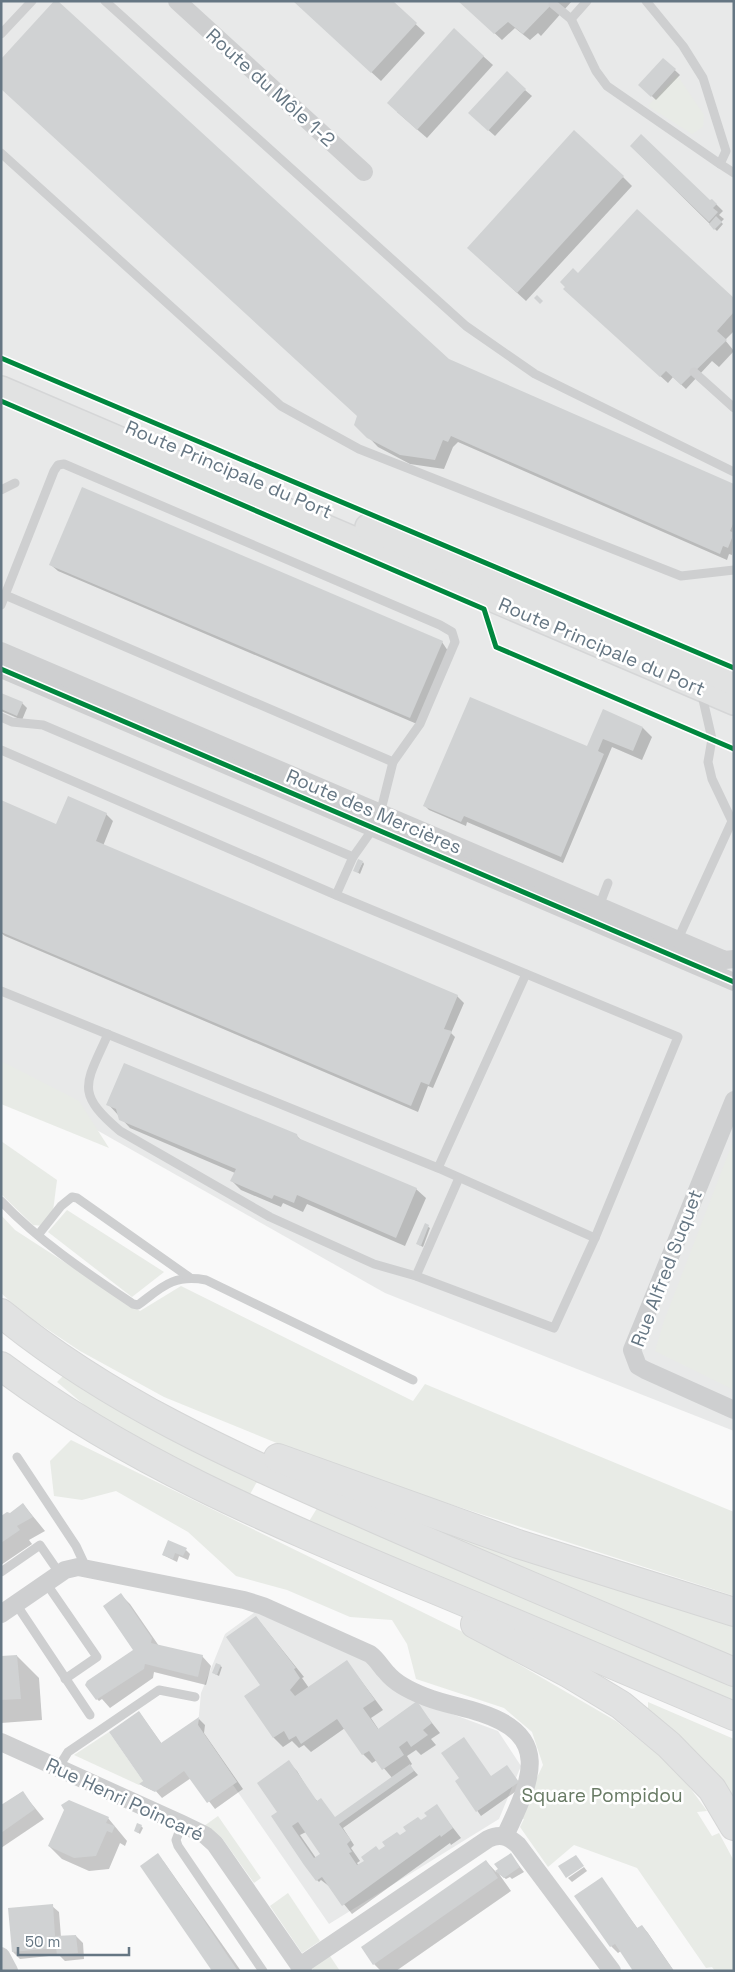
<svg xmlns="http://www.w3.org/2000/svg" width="735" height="1972" font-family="'Space Grotesk',sans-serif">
<rect width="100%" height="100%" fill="#f9f9f9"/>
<g fill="#e8e9e9">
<polygon points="1,1 734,1 734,1431 385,1293 1,1076"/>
<polygon points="255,1612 378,1665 433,1707 498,1731 521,1766 499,1819 329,1924 233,1785 237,1782 198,1725 201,1693 225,1634"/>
</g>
<g fill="#e8ebe6">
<polygon points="677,75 704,115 703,127 692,134 648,106"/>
<polygon points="1,1061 79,1101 109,1148 1,1104"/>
<polygon points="734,1139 734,1390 655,1351 664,1321"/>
<polygon points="1,1141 57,1180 53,1211 44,1226 33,1225 1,1194"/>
<polygon points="67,1210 164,1272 132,1297 48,1232"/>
<polygon points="1,1215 15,1230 140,1311 181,1286 413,1401 425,1384 734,1512 734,1596 425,1496 367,1480 164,1397 80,1351 23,1313 1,1293"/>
<polygon points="64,1375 258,1480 249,1496 108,1425 57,1382"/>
<polygon points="71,1440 465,1633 616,1721 677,1770 707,1811 697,1812 712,1836 719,1833 734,1861 734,1971 715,1971 712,1967 706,1968 637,1868 574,1845 548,1867 520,1827 524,1819 517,1819 543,1765 532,1732 504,1708 416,1679 407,1644 392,1620 350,1617 287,1590 236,1576 188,1532 116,1491 82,1500 54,1496 50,1461"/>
<polygon points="369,1501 734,1626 734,1658"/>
<polygon points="319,1505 734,1683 734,1703 308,1523"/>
<polygon points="648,1702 734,1739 734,1811 648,1710"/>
<polygon points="109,1732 143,1781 139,1785 74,1755"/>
<polygon points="218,1816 261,1878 254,1883 222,1838 204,1826"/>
<polygon points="288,1893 320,1941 302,1953 270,1906"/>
<polygon points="328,1953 340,1971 314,1971 310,1966"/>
</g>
<g fill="#0003" fill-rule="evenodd">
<polygon points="294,1 391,1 425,33 381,81"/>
<polygon points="460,1 572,1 541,36 538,33 530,40 515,28 502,40"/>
<polygon points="454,30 493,65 427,138 397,112"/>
<polygon points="663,59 680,75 656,100 640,85"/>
<polygon points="525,90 532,96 495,136 477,120"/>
<polygon points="631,146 710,202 712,200 723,211 719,215 724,219 721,222 723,224 717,231"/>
<polygon points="623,177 632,186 526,301 478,257"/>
<polygon points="578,275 734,300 734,331 725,340 734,351 719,367 712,361 686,389 673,377 668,383 571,295"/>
<polygon points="448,360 734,486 732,555 729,554 727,560 458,442 453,447 444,469 410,464 378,447 356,424"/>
<polygon points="51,565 442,642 450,654 417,724 58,571"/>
<polygon points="1,695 22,703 27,708 22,720 1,711"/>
<polygon points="603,711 643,728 652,737 642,760 612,747 563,863 467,822 466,826 429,810 425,806 588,748"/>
<polygon points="1,802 57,826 106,814 113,821 103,846 457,996 464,1003 451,1033 455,1037 433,1088 428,1086 418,1112 5,936 1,933"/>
<polygon points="363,862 364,864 360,874 357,872"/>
<polygon points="108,1104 296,1135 301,1140 416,1189 426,1198 405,1246 307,1204 303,1212 283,1203 281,1207 241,1190 232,1181 235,1173 130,1128"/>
<polygon points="425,1225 430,1228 423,1247 419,1245"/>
<polygon points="23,1504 45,1531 29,1540 32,1544 1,1565 1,1518 10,1514"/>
<polygon points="186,1550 190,1554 188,1560 179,1556 177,1562 163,1555"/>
<polygon points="121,1595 130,1604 159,1646 202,1656 211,1666 206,1685 154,1672 153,1678 110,1708 102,1699 99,1701 97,1699 135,1650"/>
<path d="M 256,1617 L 304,1677 L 302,1678 L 309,1688 L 347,1662 L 383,1710 L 371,1718 L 379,1730 L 416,1703 L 440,1733 L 431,1739 L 436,1745 L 421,1755 L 416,1750 L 407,1756 L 412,1764 L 410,1766 L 418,1775 L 343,1828 L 354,1845 L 351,1848 L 360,1861 L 357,1863 L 359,1866 L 429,1816 L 436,1806 L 461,1838 L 451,1845 L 450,1843 L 352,1914 L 330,1887 L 321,1880 L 319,1882 L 317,1880 L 279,1813 L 288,1762 L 297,1771 L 312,1796 L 335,1818 L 393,1779 L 377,1760 L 372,1763 L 363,1754 L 345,1728 L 311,1752 L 304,1745 L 299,1748 L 292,1741 L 283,1747 L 274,1738 L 245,1696 L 262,1685 ZM 306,1832 L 322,1854 L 316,1858 L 300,1835 Z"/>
<polygon points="17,1656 39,1678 42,1720 1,1723 1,1657"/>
<polygon points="220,1666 222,1667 219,1676 215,1674"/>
<polygon points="139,1712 162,1744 199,1719 205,1725 204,1733 243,1789 215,1809 191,1778 162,1798 154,1789 154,1791 143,1786 142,1785 145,1783"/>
<polygon points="506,1767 522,1787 481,1816 457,1782 492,1777"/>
<polygon points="22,1792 44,1819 1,1848 1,1806"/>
<polygon points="108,1818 127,1841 125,1846 120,1843 109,1869 89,1871 62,1859 49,1846"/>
<polygon points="141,1826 143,1828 140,1834 137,1832"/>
<polygon points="510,1854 524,1872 512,1879 510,1877 506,1879 499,1874 511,1891 396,1971 381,1971 374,1964 486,1861 496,1872"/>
<polygon points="158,1855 164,1862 241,1971 213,1971"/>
<polygon points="584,1867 587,1871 572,1882 568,1878"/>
<polygon points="601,1879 638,1929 642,1926 648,1933 674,1971 635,1971 621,1951 618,1953 611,1946 576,1896"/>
<polygon points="52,1906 59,1912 61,1937 76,1936 83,1943 84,1959 65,1961 59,1955 20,1959 13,1952"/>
</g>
<g fill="#d0d2d3" fill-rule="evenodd">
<polygon points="54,1 58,1 449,359 734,484 734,522 730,531 734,533 728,548 723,546 720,554 451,436 448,442 443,440 435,460 400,455 367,438 354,425 357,416 1,89 1,59"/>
<polygon points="293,1 393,1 417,23 371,73"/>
<polygon points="458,1 555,1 523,34 508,22 494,34"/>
<polygon points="454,28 484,56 417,130 387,103"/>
<polygon points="663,58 676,69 651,97 638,85"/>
<polygon points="507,71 526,89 488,131 468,113"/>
<polygon points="574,130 624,176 517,293 467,248"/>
<polygon points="641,134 710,200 712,199 717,204 713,208 718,212 709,222 630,146"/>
<polygon points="637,209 734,298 734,312 717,331 727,340 681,385 666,371 660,377 563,289 565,287 560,282 573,268 578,273"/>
<polygon points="716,216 722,222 714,230 709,224"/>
<polygon points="537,295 543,301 540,304 534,298"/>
<polygon points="82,487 443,641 410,718 49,565"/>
<polygon points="1,693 23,702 17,716 1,709"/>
<polygon points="470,697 587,746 603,709 643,727 633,751 603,739 598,751 604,754 561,857 464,816 461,822 423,806"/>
<polygon points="68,796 107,813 96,841 458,995 444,1029 452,1031 429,1085 421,1082 411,1106 1,932 1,800 56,824"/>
<polygon points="358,859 363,861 358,873 353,871"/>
<polygon points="124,1063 297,1134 298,1138 417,1188 396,1238 297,1195 294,1203 274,1195 272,1199 230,1181 236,1169 119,1120 116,1109 106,1105"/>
<polygon points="425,1223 429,1225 421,1246 416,1244"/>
<polygon points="23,1503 33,1517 17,1526 20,1530 1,1543 1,1516 7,1512 10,1513"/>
<polygon points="168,1540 187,1548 183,1556 175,1553 173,1559 162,1555"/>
<polygon points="121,1593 152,1638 151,1643 203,1655 198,1677 145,1664 144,1669 96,1700 85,1685 87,1681 133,1650 103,1606"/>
<polygon points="256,1616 296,1668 294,1669 300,1678 290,1690 295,1696 347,1660 375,1700 363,1708 378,1729 417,1701 432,1723 423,1730 428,1735 411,1747 407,1741 399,1747 404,1755 382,1770 369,1751 362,1755 337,1719 301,1744 296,1736 289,1740 284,1731 273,1738 244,1696 260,1685 226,1637"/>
<polygon points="17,1655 21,1699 1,1700 1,1656"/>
<polygon points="216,1663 221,1665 217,1675 212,1673"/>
<polygon points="139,1711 161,1743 199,1717 198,1725 237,1782 207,1803 184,1771 155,1792 139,1784 143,1781 109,1732"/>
<polygon points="464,1737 491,1776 507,1765 519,1782 476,1812 455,1781 459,1778 441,1753"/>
<path d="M 289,1760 L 317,1801 L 321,1798 L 335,1817 L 410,1764 L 414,1771 L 339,1824 L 351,1840 L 347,1844 L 352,1852 L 349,1853 L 357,1865 L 364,1861 L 361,1857 L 376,1846 L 379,1850 L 385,1846 L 382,1842 L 397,1832 L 400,1835 L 406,1831 L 403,1827 L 418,1817 L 421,1820 L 427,1816 L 424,1813 L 437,1804 L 453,1828 L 441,1837 L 440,1835 L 342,1906 L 322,1877 L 316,1881 L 304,1865 L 271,1816 L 277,1812 L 257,1783 ZM 298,1822 L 320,1854 L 314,1858 L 292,1826 Z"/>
<polygon points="23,1791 35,1809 1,1833 1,1805"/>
<polygon points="69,1800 109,1817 106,1823 115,1826 112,1833 107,1831 96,1856 74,1858 48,1846 64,1810 61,1805"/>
<polygon points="137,1823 142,1825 138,1833 134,1831"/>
<polygon points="158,1853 203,1919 238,1971 212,1971 140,1866"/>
<polygon points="511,1853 520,1867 504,1878 495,1871 498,1869 494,1864"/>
<polygon points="576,1855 584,1866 566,1878 558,1866"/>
<polygon points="486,1860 498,1878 373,1965 361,1947"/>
<polygon points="602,1877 637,1928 642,1925 674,1971 633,1971 615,1944 610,1947 574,1896"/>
<polygon points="53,1904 55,1936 76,1935 78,1953 57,1955 56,1948 12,1952 8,1908"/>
</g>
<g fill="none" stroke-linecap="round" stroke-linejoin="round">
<g stroke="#d5d6d7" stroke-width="28">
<g id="secondary">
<polyline points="1,389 734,702"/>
<polyline points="368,527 734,682"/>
</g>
</g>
<g stroke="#d5d6d6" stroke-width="30">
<g id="motorway">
<path d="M 1,1313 C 110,1402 232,1456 360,1512 C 484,1567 609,1619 734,1672"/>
<path d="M 1,1366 C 126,1460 271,1521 414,1581 C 521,1625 627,1671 734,1716"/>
<polyline points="278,1458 518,1544 734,1612"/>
<polyline points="475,1624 568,1673 621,1705 669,1745 712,1789 734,1826"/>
</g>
</g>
<g stroke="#cecfd0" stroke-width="9">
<polyline points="105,1 466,326 535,374 734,472"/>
<polyline points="553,4 571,19 596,71 607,86 720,164 726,151 703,78 683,46 646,1"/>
<polyline points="571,19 587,1"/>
<polyline points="1,34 32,1"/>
<polyline points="1,153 281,406 359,449 681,576 734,570"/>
<polyline points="720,164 734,173"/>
<polyline points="694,372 734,408"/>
<polyline points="1,490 15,483"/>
<polyline points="1,605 5,595 54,471 58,465 64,464 440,625 452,632 455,642 420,724 393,762 5,595"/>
<polyline points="1,717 12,722 43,725 353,857 375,826"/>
<polyline points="1,750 336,895 678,1037 595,1238 438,1168 1,991"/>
<polyline points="380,814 393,762"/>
<polyline points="336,895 353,857"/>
<polyline points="598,909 608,883"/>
<polyline points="678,939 732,821 712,779 708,762 712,739 701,691"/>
<path d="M 108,1034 C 86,1084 74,1092 120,1131 L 270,1217 L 374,1264 L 416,1276 L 554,1328 L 595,1238"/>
<polyline points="438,1168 526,974"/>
<path d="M 1,1201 C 40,1242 87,1273 133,1304 L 138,1305 C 162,1287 173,1274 206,1280 L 413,1380"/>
<polyline points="38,1235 61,1206 72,1197 77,1198 189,1277"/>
<polyline points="416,1276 459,1178"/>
<polyline points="17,1457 76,1546 83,1561 82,1567"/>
<polyline points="1,1572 40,1545 60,1574"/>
<polyline points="46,1583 97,1657 65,1679"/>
<polyline points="16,1604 90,1715"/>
<polyline points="58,1768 68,1752 159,1690 195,1697"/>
<polyline points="182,1824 176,1840 178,1846 263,1971"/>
</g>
<g stroke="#cecfd0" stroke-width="18">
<polyline points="177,1 364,172"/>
<polyline points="1,651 725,960 734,959"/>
<polyline points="1,669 734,982"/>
<polyline points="734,1100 632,1350 638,1366 645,1370 734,1410"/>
<path d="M 1,1614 L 65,1570 L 78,1567 L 244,1600 L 263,1606 L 370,1654 C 378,1660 380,1666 387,1673 C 396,1684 413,1692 426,1697 C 444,1704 463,1707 481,1713 C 555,1737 529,1784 505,1836"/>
<polyline points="1,1742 182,1824 205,1835 215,1844 303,1971"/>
<polyline points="1,1956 9,1971"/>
<path d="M 300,1966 L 488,1839 C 500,1833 508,1836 518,1845 L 612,1971"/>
</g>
<use href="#secondary" stroke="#e1e2e2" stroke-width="25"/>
<use href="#motorway" stroke="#e1e2e2" stroke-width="28"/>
<g stroke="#fff" stroke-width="8">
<g id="cycleway">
<polyline points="1,358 734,668"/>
<polyline points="1,401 484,609 496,647 734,749"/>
<polyline points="1,669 734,982"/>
</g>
</g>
<use href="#cycleway" stroke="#00873e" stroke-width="5"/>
</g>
<g text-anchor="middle" stroke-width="5" stroke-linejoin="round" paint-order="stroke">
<g font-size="19" fill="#657683" stroke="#fff">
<text transform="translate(271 87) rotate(42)" y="7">Route du Môle 1-2</text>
<text transform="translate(229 469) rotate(23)" y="7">Route Principale du Port</text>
<text transform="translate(602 646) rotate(23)" y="7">Route Principale du Port</text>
<text transform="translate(374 811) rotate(23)" y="7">Route des Mercières</text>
<text transform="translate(666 1268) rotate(-69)" y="7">Rue Alfred Suquet</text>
<text transform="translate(125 1799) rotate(25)" y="7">Rue Henri Poincaré</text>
</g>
<g font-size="19" fill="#687a64" stroke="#fff">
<text x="602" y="1802">Square Pompidou</text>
</g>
</g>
<rect width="735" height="1972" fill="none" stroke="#657683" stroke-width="5"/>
<path d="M18 1947v8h111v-8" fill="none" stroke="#657683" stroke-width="2.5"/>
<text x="25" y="1947" font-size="15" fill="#657683" stroke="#ffffff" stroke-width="4" paint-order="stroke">50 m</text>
</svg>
